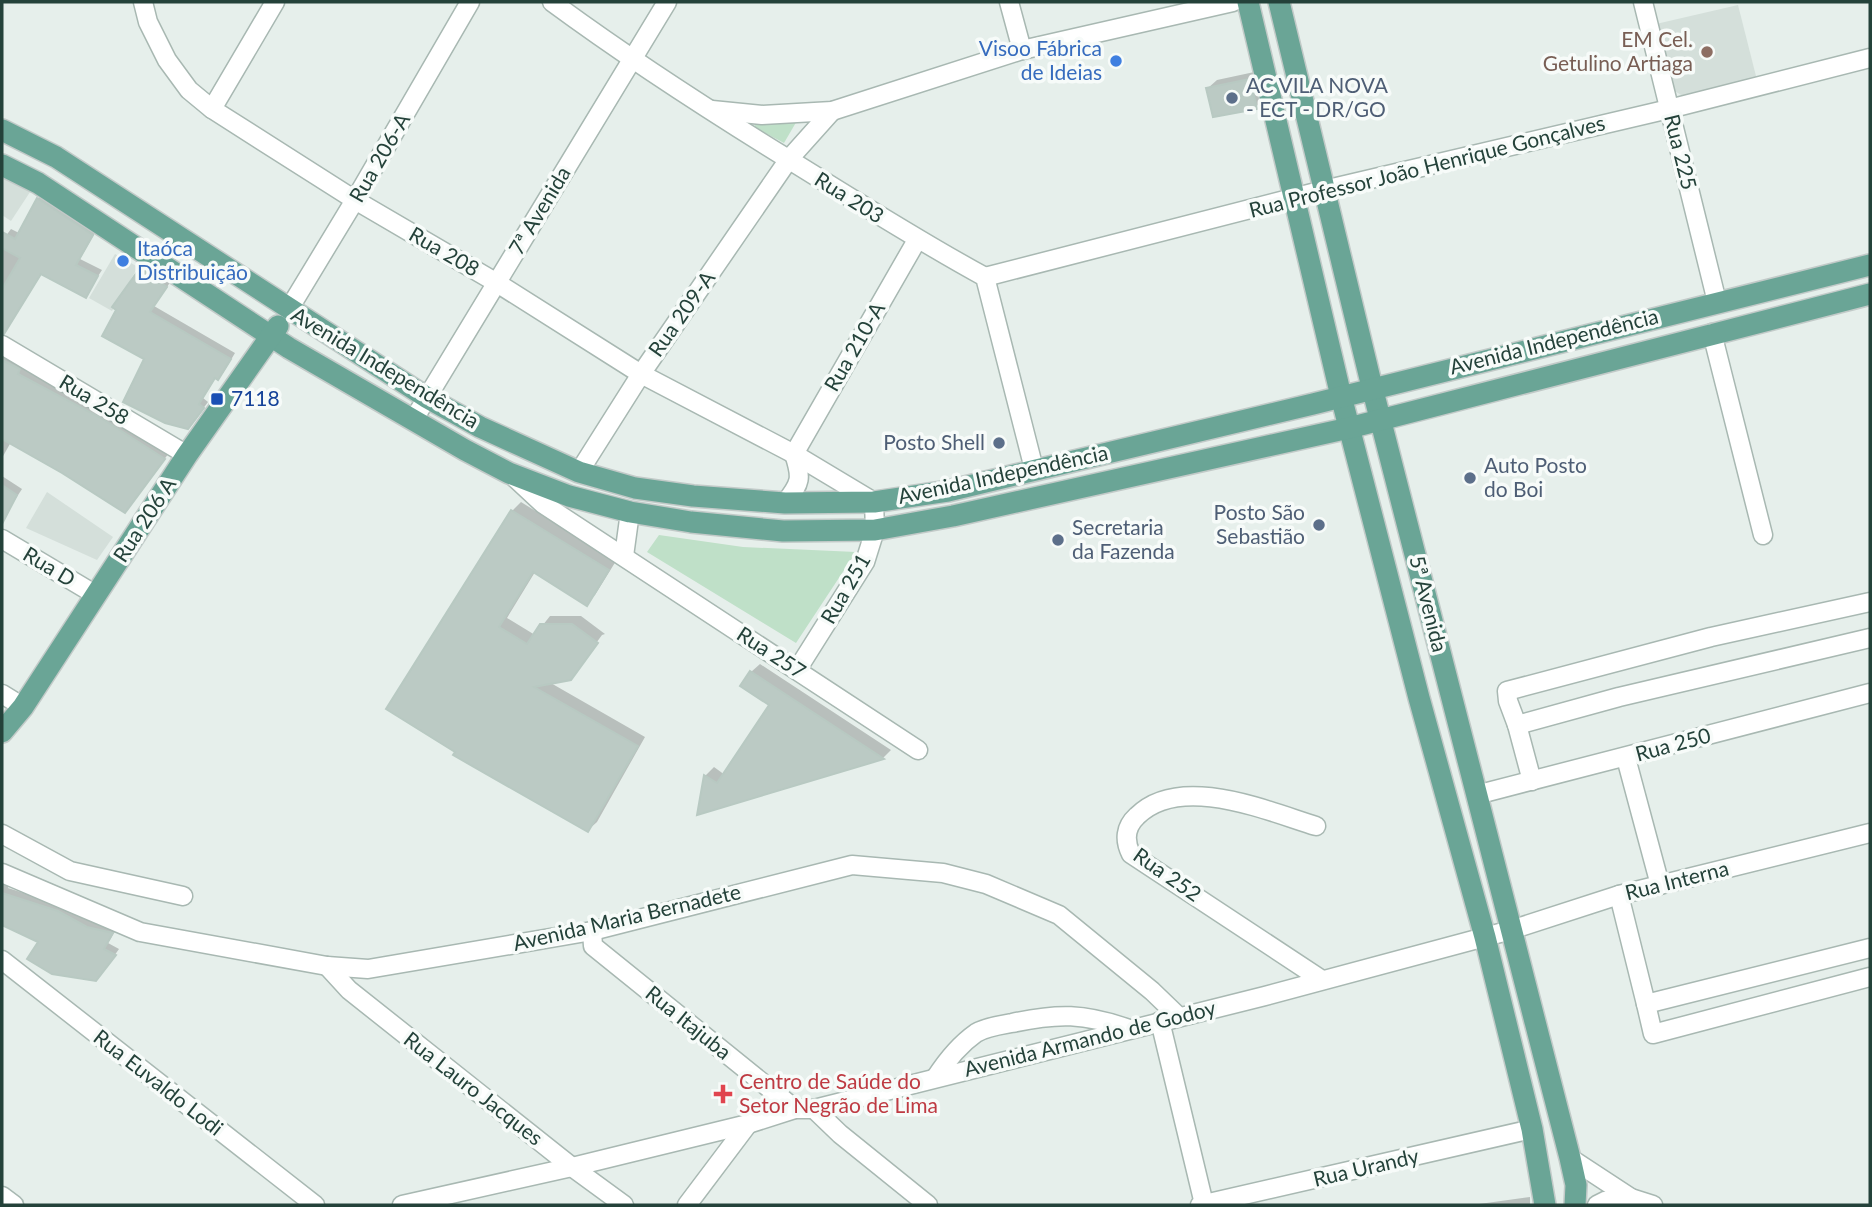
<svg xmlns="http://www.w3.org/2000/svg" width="1872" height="1207" font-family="Lato,sans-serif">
<rect width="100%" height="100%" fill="#e6efeb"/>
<g fill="#d4dfda">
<polygon points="1738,5 1757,80 1686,98 1673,90 1656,24"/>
<polygon points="5,176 30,192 11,221 2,215 2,181"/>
<polygon points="115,254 138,267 112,311 89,298"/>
<polygon points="47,492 113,537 97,560 26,528"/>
</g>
<g fill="#bfe0c8">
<polygon points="758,118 798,119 784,143 754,127"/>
<polygon points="659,535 743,547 856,552 796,643 647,552"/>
</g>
<g fill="#0003">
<polygon points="1259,71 1264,98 1256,107 1208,88 1217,80"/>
<polygon points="43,194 97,229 80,259 102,270 85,296 42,272 6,329 2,327 2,241 11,229 19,233 38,199"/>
<polygon points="147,264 171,281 154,306 235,353 223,373 218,378 216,377 203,398 208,402 193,422 146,358 141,269"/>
<polygon points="2,353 25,363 22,368 107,413 169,453 125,511 11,442 2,458"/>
<polygon points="2,476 22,489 7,512 2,509"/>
<polygon points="521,502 616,561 595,595 586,603 535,572 507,618 535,635 550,616 581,616 605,634 602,635 574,673 549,682 645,737 597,822 588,830 456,755 512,511"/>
<polygon points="760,664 891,750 883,758 699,813 705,776 714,767 725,775 771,705 751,672"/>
<polygon points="2,883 9,886 8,888 64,906 93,922 117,928 108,943 119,949 102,973 2,923"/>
<polygon points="1530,1197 1530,1205 1472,1205"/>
</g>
<g fill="#bbcac4" stroke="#b8c9c2" stroke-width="2">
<polygon points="1250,79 1257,109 1213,117 1206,88"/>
<polygon points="37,198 93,235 76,265 98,276 86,298 41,274 4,334 2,334 2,289 20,258 2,248 2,232 15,239"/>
<polygon points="140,268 167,287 150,312 231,359 218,380 215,378 199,404 204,408 188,429 165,423 123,402 144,359 102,336 116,310 112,307"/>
<polygon points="2,360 20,369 18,374 101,418 165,459 125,513 62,473 2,439"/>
<polygon points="2,485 17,495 2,524"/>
<polygon points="511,510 609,570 587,606 533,572 499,627 527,644 540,624 572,624 598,643 571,680 534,687 638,746 588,832 453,755 455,752 386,709"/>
<polygon points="750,671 884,759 697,815 704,775 717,783 769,705 740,686"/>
<polygon points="2,893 58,911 87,927 113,933 104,949 116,955 96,981 52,974 27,959 38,942 2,925"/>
</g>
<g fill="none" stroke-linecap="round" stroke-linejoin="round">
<g stroke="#a8b8b2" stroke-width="21">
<g id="minor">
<polyline points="143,2 148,22 167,60 189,90 212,109 355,200 497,283 641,374 794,454 874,502 875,530 865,562 797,670"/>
<path d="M 552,2 C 628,58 707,109 788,159 C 853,199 917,240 985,277 L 1034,469"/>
<polyline points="1009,2 1022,50"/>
<polyline points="1643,2 1717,302"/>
<polyline points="212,109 275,2"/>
<polyline points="712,110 762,115 832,111 1022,50 1233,2"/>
<polyline points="985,277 1324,190 1669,109 1870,58"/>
<polyline points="289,309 355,200 470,2"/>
<polyline points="1712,333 1763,535"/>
<polyline points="2,345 187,455"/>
<polyline points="414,419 667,2"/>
<polyline points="794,454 917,240"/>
<polyline points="579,472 641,374 789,159 832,111"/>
<polyline points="515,478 543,504 918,750"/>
<path d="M 785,503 C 801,483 802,478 794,454"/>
<polyline points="2,539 96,595"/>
<polyline points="624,556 630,512"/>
<polyline points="2,694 23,707"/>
<polyline points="1517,725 1508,701 1507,691 1711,637 1870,602"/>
<polyline points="1626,758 1660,885"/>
<polyline points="1532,781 1517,725 1619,697 1870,638"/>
<polyline points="1476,795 1870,693"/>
<path d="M 1316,826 C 1267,811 1180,773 1137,816 C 1125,827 1124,840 1131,854 L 1322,980"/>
<polyline points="2,834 70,871 183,896"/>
<polyline points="2,873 140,932 327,966 368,969 592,931 852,865 943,873 986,884 1059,915 1152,991 1179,1017"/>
<polyline points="1619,895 1646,1004"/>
<polyline points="592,931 593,946 795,1109"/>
<polyline points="1870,948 1646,1004 1653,1034 1870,977"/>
<polyline points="2,960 315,1205"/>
<polyline points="327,966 349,990 572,1167 624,1205"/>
<polyline points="1160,1021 1204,1204"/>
<path d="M 936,1077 C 947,1060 959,1045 976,1033 C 986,1027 1001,1025 1012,1023 C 1058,1013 1084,1013 1129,1029"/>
<polyline points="814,1109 840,1134 928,1205"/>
<polyline points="1570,1158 1631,1198 1653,1205"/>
<polyline points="2,1196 14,1205"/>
<polyline points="402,1205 572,1167 748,1124 795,1109 814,1109 1265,996 1511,930 1619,895 1870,833"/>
<polyline points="687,1205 748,1124"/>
<polyline points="1200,1205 1532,1129"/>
<polyline points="1597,1205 1605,1201 1631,1198"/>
</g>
</g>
<g stroke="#c2cac8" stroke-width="24">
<g id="major">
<polyline points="1248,2 1341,396 1419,698 1485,937 1532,1129 1545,1205"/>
<polyline points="1279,2 1372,387 1570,1158 1576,1185 1575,1205"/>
<polyline points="2,130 56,157 426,397 480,427 579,472 635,488 693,496 785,503 874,502 948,491 1313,404 1870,265"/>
<polyline points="2,165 38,183 289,348 465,450 509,473 569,496 630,512 691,522 783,531 875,530 953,516 1349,428 1870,294"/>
<polyline points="2,732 23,707 187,455 278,326"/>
</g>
</g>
<use href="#minor" stroke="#fff" stroke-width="18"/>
<use href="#major" stroke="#6aa596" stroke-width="21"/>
</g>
<circle fill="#8d6e63" stroke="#f7fbf9" stroke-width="2.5" cx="1707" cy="52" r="7"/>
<g fill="#3f7fe0" stroke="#f7fbf9" stroke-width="2.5">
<circle cx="1116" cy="61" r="7"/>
<circle cx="123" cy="261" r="7"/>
</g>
<g fill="#5c6f8a" stroke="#f7fbf9" stroke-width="2.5">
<circle cx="1232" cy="98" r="7"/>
<circle cx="999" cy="443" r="7"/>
<circle cx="1470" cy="478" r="7"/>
<circle cx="1319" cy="525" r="7"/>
<circle cx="1058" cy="540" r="7"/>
</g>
<rect fill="#1a4fb4" stroke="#f7fbf9" stroke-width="2.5" x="210" y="392" width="14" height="14" rx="3.5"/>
<path fill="#e0444e" stroke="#f7fbf9" stroke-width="2.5" d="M719.5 1083.5h7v7h7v7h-7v7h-7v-7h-7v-7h7z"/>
<g text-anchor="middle" stroke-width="7" stroke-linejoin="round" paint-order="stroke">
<g font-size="21" fill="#785e54" stroke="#f7fbf9" text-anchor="end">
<text x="1693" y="47">EM Cel.<tspan x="1693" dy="24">Getulino Artiaga</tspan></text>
</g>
<g font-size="21" fill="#366cbe" stroke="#f7fbf9" text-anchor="end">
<text x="1102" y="56">Visoo Fábrica<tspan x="1102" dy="24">de Ideias</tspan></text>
<text x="137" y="256" text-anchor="start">Itaóca<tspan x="137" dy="24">Distribuição</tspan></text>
</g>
<g font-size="21" fill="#4e5e75" stroke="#f7fbf9" text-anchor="start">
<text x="1246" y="93">AC VILA NOVA<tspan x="1246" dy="24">- ECT - DR/GO</tspan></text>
<text x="985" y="450" text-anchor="end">Posto Shell</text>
<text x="1484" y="473">Auto Posto<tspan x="1484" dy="24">do Boi</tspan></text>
<text x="1305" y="520" text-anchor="end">Posto São<tspan x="1305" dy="24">Sebastião</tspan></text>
<text x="1072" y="535">Secretaria<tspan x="1072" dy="24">da Fazenda</tspan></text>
</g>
<g font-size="21" fill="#24423a" stroke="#f7fbf9">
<text transform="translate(1680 152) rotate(76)" y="7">Rua 225</text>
<text transform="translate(380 158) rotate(-60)" y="7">Rua 206-A</text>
<text transform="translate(1427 167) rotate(-14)" y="7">Rua Professor João Henrique Gonçalves</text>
<text transform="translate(849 198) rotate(32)" y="7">Rua 203</text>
<text transform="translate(540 211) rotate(-59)" y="7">7ª Avenida</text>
<text transform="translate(444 252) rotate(30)" y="7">Rua 208</text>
<text transform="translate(682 314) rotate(-55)" y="7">Rua 209-A</text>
<text transform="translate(1554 342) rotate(-14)" y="7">Avenida Independência</text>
<text transform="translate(855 347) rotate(-60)" y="7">Rua 210-A</text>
<text transform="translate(385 368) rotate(31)" y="7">Avenida Independência</text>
<text transform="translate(94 400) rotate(31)" y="7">Rua 258</text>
<text transform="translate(1003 475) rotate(-12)" y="7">Avenida Independência</text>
<text transform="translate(145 520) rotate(-57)" y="7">Rua 206 A</text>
<text transform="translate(49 567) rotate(31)" y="7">Rua D</text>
<text transform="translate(846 589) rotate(-60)" y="7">Rua 251</text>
<text transform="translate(1428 604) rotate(76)" y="7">5ª Avenida</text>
<text transform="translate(771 653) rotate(33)" y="7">Rua 257</text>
<text transform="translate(1673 745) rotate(-15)" y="7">Rua 250</text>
<text transform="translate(1167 875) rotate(35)" y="7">Rua 252</text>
<text transform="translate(1677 881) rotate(-14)" y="7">Rua Interna</text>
<text transform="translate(627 918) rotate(-13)" y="7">Avenida Maria Bernadete</text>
<text transform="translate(688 1023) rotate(39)" y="7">Rua Itajuba</text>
<text transform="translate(1090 1039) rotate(-14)" y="7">Avenida Armando de Godoy</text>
<text transform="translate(158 1083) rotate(38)" y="7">Rua Euvaldo Lodi</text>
<text transform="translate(473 1089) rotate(38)" y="7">Rua Lauro Jacques</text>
<text transform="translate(1366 1168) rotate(-13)" y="7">Rua Urandy</text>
</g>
<g font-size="21" fill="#164399" stroke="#f7fbf9" text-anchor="start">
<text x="231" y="406">7118</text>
</g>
<g font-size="21" fill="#be3a42" stroke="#f7fbf9" text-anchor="start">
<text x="739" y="1089">Centro de Saúde do<tspan x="739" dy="24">Setor Negrão de Lima</tspan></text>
</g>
</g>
<rect width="1872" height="1207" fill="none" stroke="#24423a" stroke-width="7"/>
</svg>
